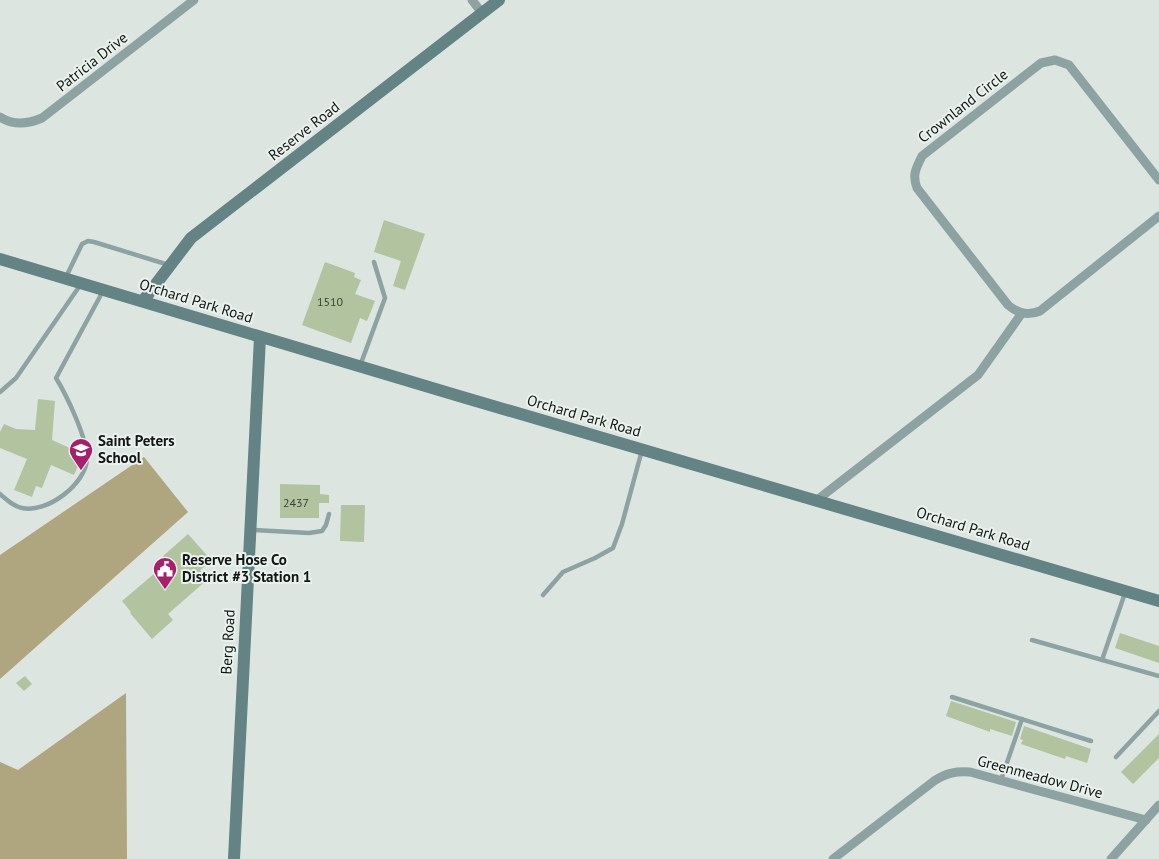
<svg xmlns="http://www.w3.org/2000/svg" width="1159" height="859" font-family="'PT Sans',sans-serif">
<rect width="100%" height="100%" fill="#dde5e1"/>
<g fill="#afa57e">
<polygon points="144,457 188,512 0,679 0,555"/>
<polygon points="126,693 127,859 0,859 0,762 18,770"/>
</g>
<g fill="#b1c39f">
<polygon points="384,220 425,234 405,290 393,286 401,261 374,252"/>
<polygon points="325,262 355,273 354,277 361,280 355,294 375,301 367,321 360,318 351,343 302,325"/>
<polygon points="38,399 55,401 52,440 83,454 74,475 51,465 42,488 36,486 32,497 14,490 27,459 0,448 0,432 4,424 16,429 35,430"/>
<polygon points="280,484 320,485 320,494 329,495 329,503 319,503 319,518 280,518"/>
<polygon points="341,505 365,505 364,542 340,541"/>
<polygon points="188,534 212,561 200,570 208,579 168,614 173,620 152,639 130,613 131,612 122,601 168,562 163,556"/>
<polygon points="1120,633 1159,646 1159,663 1115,648"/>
<polygon points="25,676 32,684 24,691 16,683"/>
<polygon points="951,701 1016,722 1012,736 990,729 990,732 946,716"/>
<polygon points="1024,726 1091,749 1087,763 1066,756 1065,759 1021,744 1023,740 1020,739"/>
<polygon points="1159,734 1159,758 1133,784 1121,772"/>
</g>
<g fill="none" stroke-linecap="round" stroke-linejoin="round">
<g stroke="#8da2a3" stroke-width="4.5">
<polyline points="66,277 82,244 88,241 94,242 169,265"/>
<polyline points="360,366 385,298 374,262"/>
<polyline points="0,392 16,378 81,284"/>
<path d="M 0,494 C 7,500 13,506 22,508 C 47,514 87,483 87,458 C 87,438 67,396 56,378 L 103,291"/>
<polyline points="252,530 309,533 322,531 326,525 329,514"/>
<polyline points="543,595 563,572 595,558 613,548 622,524 642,450"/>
<polyline points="1032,640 1159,676"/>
<polyline points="1102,660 1125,593"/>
<polyline points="952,697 1091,741"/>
<polyline points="1116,757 1159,711"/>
<polyline points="1001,780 1022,719"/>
</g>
<g stroke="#8da2a3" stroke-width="9">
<polyline points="472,0 482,13"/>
<path d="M 0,117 C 14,126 28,124 42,118 L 194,0"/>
<path d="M 1159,180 L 1069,65 L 1055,60 L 1041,63 L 922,156 C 916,168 912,175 917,188 L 1008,305 C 1017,313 1028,316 1040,311 L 1159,216"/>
<polyline points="817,500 978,375 1022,313"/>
<path d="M 833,859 L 934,781 C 946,773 956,771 970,772 L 1146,820"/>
<polyline points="1111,859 1159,805"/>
</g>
<g stroke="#638384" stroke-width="12">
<polyline points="0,259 459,396 1159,601"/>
<polyline points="143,301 191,238 499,0"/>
<polyline points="234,859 260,337"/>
</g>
</g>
<defs>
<g id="school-pin" transform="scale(1.25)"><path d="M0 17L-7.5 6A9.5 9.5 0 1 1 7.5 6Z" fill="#a6206b" stroke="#eaf2ee"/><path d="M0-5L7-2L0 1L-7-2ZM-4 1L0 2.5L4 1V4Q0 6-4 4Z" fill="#fff"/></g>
<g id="civic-pin" transform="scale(1.25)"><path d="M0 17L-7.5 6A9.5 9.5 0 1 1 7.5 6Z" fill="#a6206b" stroke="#eaf2ee"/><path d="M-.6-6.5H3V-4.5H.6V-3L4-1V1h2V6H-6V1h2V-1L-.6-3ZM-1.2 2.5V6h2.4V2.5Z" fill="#fff"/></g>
</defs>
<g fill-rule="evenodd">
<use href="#school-pin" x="81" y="450"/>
<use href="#civic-pin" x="165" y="569"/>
</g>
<g text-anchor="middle" stroke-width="4" stroke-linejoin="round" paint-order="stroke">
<g font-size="12" fill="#3a4137">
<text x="330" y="306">1510</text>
<text x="296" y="507">2437</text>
</g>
<g font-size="15" fill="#131614" stroke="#eaf2ee">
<text transform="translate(92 62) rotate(-38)" y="5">Patricia Drive</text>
<text transform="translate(963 106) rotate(-38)" y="5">Crownland Circle</text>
<text transform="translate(304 131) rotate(-38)" y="5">Reserve Road</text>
<text transform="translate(196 301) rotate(17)" y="5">Orchard Park Road</text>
<text transform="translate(584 416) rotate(16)" y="5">Orchard Park Road</text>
<text transform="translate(973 529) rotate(17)" y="5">Orchard Park Road</text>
<text transform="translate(228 642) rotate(-87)" y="5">Berg Road</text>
<text transform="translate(1040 777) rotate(15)" y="5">Greenmeadow Drive</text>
</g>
<g font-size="15" font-weight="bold" fill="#131614" stroke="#eaf2ee" text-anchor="start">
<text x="98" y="446">Saint Peters<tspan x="98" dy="17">School</tspan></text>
<text x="182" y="565">Reserve Hose Co<tspan x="182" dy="17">District #3 Station 1</tspan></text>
</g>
</g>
</svg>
